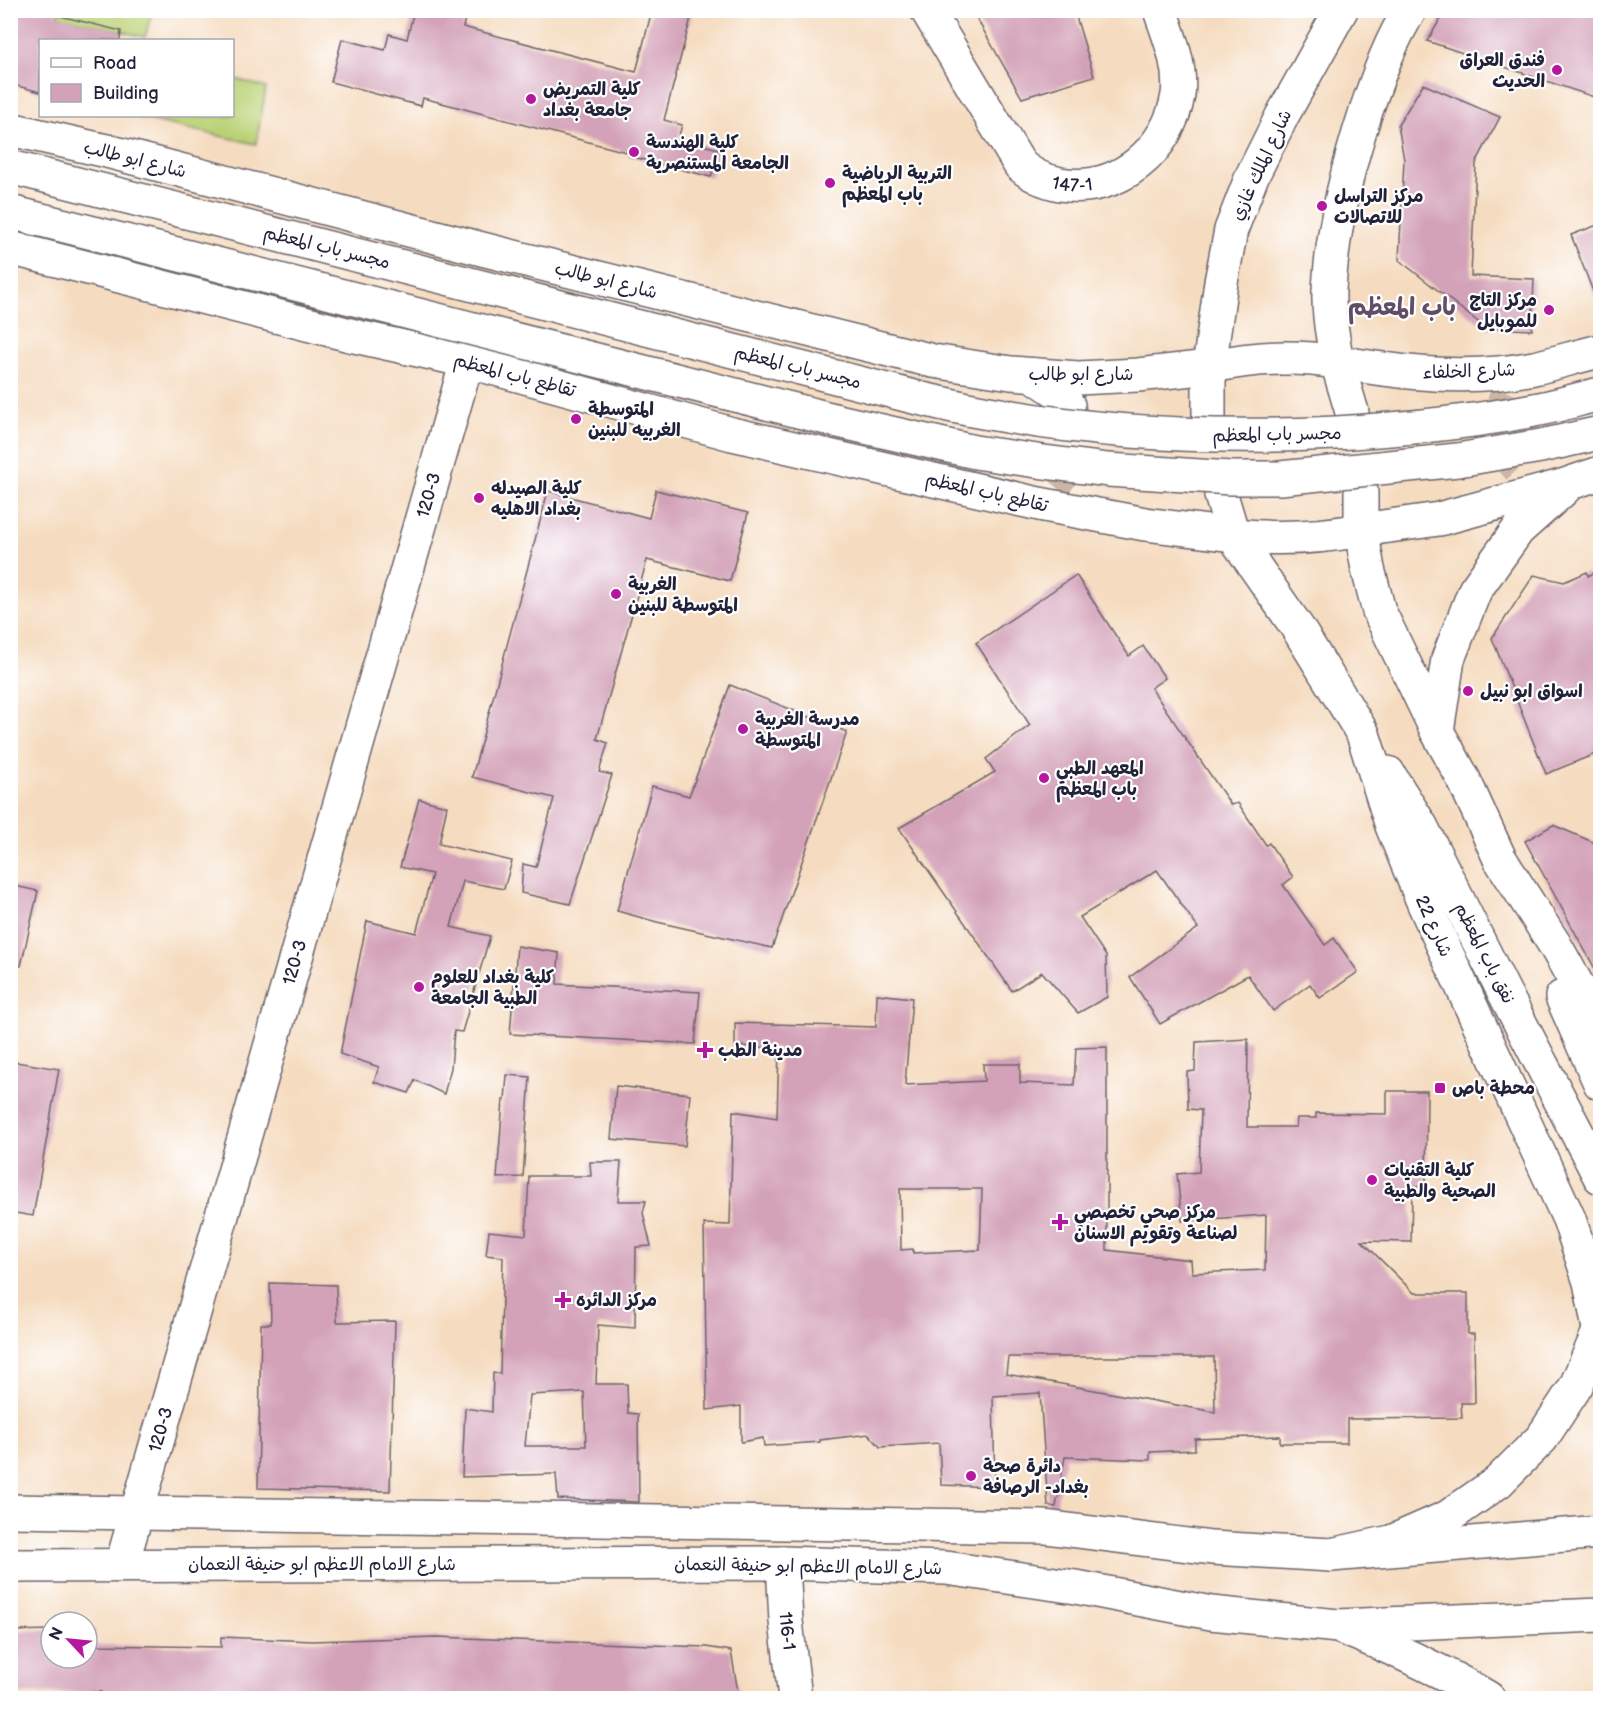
<svg xmlns="http://www.w3.org/2000/svg" width="1611" height="1709" font-family="'Balsamiq Sans','Playpen Sans Arabic',sans-serif">
<rect width="100%" height="100%" fill="#fff"/>
<filter id="ink" filterUnits="userSpaceOnUse"><feTurbulence type="fractalNoise" baseFrequency=".0167" numOctaves="2"/><feDisplacementMap in="SourceGraphic" scale="12" xChannelSelector="R" yChannelSelector="G"/><feConvolveMatrix kernelMatrix="1 2 1 2 8 2 1 2 1" color-interpolation-filters="sRGB"/></filter>
<filter id="wash" filterUnits="userSpaceOnUse"><feTurbulence type="fractalNoise" baseFrequency=".008" numOctaves="4" result="noise"/><feDisplacementMap in="SourceGraphic" scale="24" xChannelSelector="R" yChannelSelector="G"/><feGaussianBlur stdDeviation="1.35" result="paint"/><feColorMatrix in="noise" values="0 0 0 0 0 0 0 0 0 0 0 0 0 0 0 0 0 1.4 0 .05"/><feComposite in="paint" operator="in"/></filter>
<g filter="url(#wash)">
<rect width="100%" height="100%" fill="#f5dbbf"/>
<g fill="#bad175" stroke="#6e7a58" stroke-width="1.5">
<polygon points="59,11 152,11 145,37 58,16"/>
<polygon points="233,78 266,88 256,144 131,116 232,116"/>
</g>
<g id="blocks">
<g fill="#d3a1b8" fill-rule="evenodd">
<polygon points="10,10 57,10 56,15 121,31 120,40 40,40 40,92 10,84"/>
<polygon points="414,10 467,10 463,27 636,72 652,10 693,10 664,120 682,125 678,139 719,149 711,177 629,156 630,153 423,98 421,106 331,82 342,39 385,50 389,34 407,39"/>
<polygon points="972,10 1074,10 1094,76 1022,98"/>
<polygon points="1446,10 1600,10 1600,99 1427,41"/>
<polygon points="1423,84 1500,117 1476,163 1471,276 1534,279 1532,330 1486,328 1399,260 1404,160 1398,125"/>
<polygon points="1600,224 1600,307 1599,307 1571,235"/>
<polygon points="656,490 748,513 730,581 647,560 597,739 608,743 599,772 612,775 570,904 521,893 523,864 536,867 554,798 472,777 548,491 649,518"/>
<polygon points="1600,570 1600,752 1546,774 1492,638 1534,575 1564,582 1587,572 1588,576"/>
<polygon points="1076,575 1129,656 1143,646 1165,678 1151,688 1231,805 1238,803 1266,845 1269,843 1293,877 1283,885 1325,945 1334,938 1358,972 1320,998 1310,984 1273,1011 1248,975 1160,1024 1130,977 1198,928 1157,870 1080,917 1106,956 1107,997 1078,1013 1042,972 1012,991 899,828 995,772 986,759 1030,725 976,643"/>
<polygon points="730,685 847,732 772,948 657,922 617,911 652,786 689,796"/>
<polygon points="419,799 447,806 439,844 512,861 504,889 463,881 451,927 490,936 462,1032 454,1031 451,1068 444,1094 415,1080 409,1093 374,1082 379,1067 340,1054 367,921 416,933 432,874 400,867"/>
<polygon points="1553,825 1600,845 1600,978 1525,841"/>
<polygon points="10,885 38,891 21,966 10,965"/>
<polygon points="517,946 559,953 557,984 700,992 695,1044 510,1034"/>
<path d="M 877,994 L 912,998 L 905,1085 L 984,1081 L 983,1064 L 1020,1064 L 1020,1083 L 1074,1085 L 1076,1048 L 1107,1047 L 1107,1250 L 1191,1260 L 1192,1273 L 1265,1270 L 1266,1215 L 1182,1221 L 1177,1174 L 1199,1172 L 1201,1110 L 1188,1109 L 1187,1072 L 1195,1071 L 1196,1042 L 1248,1039 L 1247,1127 L 1296,1127 L 1297,1118 L 1316,1118 L 1316,1113 L 1387,1114 L 1387,1091 L 1427,1091 L 1426,1186 L 1412,1186 L 1411,1242 L 1362,1241 L 1414,1293 L 1468,1293 L 1468,1334 L 1474,1334 L 1475,1403 L 1461,1403 L 1462,1418 L 1347,1419 L 1347,1443 L 1280,1443 L 1280,1436 L 1195,1439 L 1195,1450 L 1150,1452 L 1150,1460 L 1065,1457 L 1056,1507 L 1048,1506 L 1040,1393 L 993,1396 L 995,1487 L 941,1485 L 939,1443 L 880,1447 L 869,1434 L 820,1440 L 820,1442 L 764,1446 L 763,1438 L 741,1442 L 741,1406 L 707,1410 L 704,1224 L 730,1225 L 733,1111 L 777,1118 L 779,1048 L 735,1046 L 735,1023 L 876,1027 ZM 900,1189 L 982,1189 L 980,1250 L 913,1253 L 913,1249 L 901,1250 ZM 1008,1357 L 1214,1357 L 1215,1412 L 1006,1374 Z"/>
<polygon points="10,1061 59,1069 33,1216 10,1212"/>
<polygon points="507,1075 530,1077 523,1177 497,1178 503,1100 505,1100"/>
<polygon points="616,1086 690,1094 685,1146 611,1139"/>
<path d="M 590,1162 L 621,1162 L 618,1201 L 646,1201 L 643,1213 L 651,1246 L 636,1247 L 635,1328 L 598,1325 L 596,1384 L 627,1384 L 628,1413 L 638,1414 L 639,1502 L 558,1499 L 556,1474 L 462,1477 L 465,1408 L 492,1412 L 493,1373 L 500,1374 L 503,1257 L 486,1255 L 489,1231 L 526,1235 L 529,1176 L 591,1176 ZM 584,1392 L 586,1446 L 525,1446 L 530,1395 Z"/>
<polygon points="270,1283 336,1285 337,1322 395,1321 390,1491 258,1488 261,1324 271,1324"/>
<polygon points="87,1629 95,1629 95,1645 221,1647 221,1637 313,1641 436,1637 706,1647 731,1651 739,1698 101,1698 101,1692 10,1694 10,1631 51,1630 51,1658 87,1658"/>
</g>
</g>
</g>
<g filter="url(#ink)">
<use href="#blocks" fill-opacity="0" stroke="#6c6369" stroke-width="1.5"/>
<g fill="none" stroke-linecap="round" stroke-linejoin="round">
<g stroke="#cbb6a5" stroke-width="33" stroke-dasharray="33 16" stroke-linecap="butt">
<path d="M 1507,392 C 1496,422 1498,449 1522,472"/>
<polyline points="1209,416 1213,456 1221,495"/>
<path d="M 1054,485 C 1076,460 1084,436 1068,405"/>
</g>
<g stroke="#6c6369" stroke-width="36">
<g id="minor">
<path id="s1" d="M 927,10 L 1020,165 C 1032,176 1045,181 1060,184 C 1118,194 1169,150 1178,95 C 1182,66 1169,37 1160,10"/>
<path id="s2" d="M 783,1563 L 786,1621 L 795,1698"/>
<path id="s3" d="M 122,1564 L 467,361"/>
</g>
</g>
<g stroke="#6c6369" stroke-width="36">
<g id="secondary">
<polyline points="10,1511 1045,1527 1212,1548 1331,1555 1600,1532"/>
<polyline points="10,1566 783,1563 946,1568 1076,1587 1211,1613 1338,1626 1600,1615"/>
</g>
</g>
<g stroke="#6c6369" stroke-width="36">
<g id="primary">
<path d="M 1410,10 C 1389,44 1379,74 1366,111 C 1347,169 1332,228 1329,290 C 1328,314 1333,339 1337,362 C 1402,373 1468,381 1534,368 C 1556,363 1578,356 1600,351"/>
<polyline points="10,129 107,151 482,249 933,361 1011,373 1078,378 1138,375 1209,367 1221,282 1231,230 1252,176 1282,116 1341,10"/>
<polyline points="10,248 354,336 467,361 732,434 1039,504 1145,524 1233,535 1297,627 1363,734 1392,826 1424,904 1569,1219 1590,1282 1600,1334"/>
<polyline points="1033,375 1055,390 1068,405"/>
<path d="M 1209,416 L 1209,367 C 1252,357 1294,355 1337,362 L 1352,412"/>
<polyline points="1600,473 1562,486 1439,519 1361,530 1368,569 1379,611 1437,731 1464,780 1500,859 1555,945 1600,1026"/>
<path d="M 1221,495 L 1233,535 C 1277,540 1317,538 1361,530 L 1361,491"/>
<polyline points="1437,731 1448,659 1475,590 1518,530 1564,489"/>
<polyline points="1388,773 1421,826 1503,990 1600,1177"/>
<polyline points="1562,997 1600,1083"/>
<polyline points="1331,1555 1391,1542 1448,1517 1498,1482 1542,1438 1576,1386 1600,1329"/>
<path d="M 1338,1626 C 1390,1647 1440,1669 1488,1698"/>
</g>
</g>
<use href="#minor" stroke="#fff" stroke-width="33"/>
<use href="#secondary" stroke="#fff" stroke-width="33"/>
<use href="#primary" stroke="#fff" stroke-width="33"/>
<g stroke="#6c6369" stroke-width="36" stroke-linecap="butt">
<g id="primary-bridge">
<path d="M 10,167 L 918,398 C 941,403 965,409 989,413 C 1104,434 1220,439 1336,433 C 1403,429 1469,423 1534,410 C 1557,406 1579,399 1600,394"/>
<polyline points="10,212 838,421 975,452 1044,462 1108,470 1231,478 1280,478 1458,460 1541,446 1600,433"/>
</g>
</g>
<use href="#primary-bridge" stroke="#fff" stroke-width="33"/>
</g>
</g>
<g fill="#b5179e" stroke="#fff" stroke-width="2">
<circle cx="1557" cy="70" r="6"/>
<circle cx="531" cy="99" r="6"/>
<circle cx="634" cy="152" r="6"/>
<circle cx="830" cy="183" r="6"/>
<circle cx="1322" cy="206" r="6"/>
<circle cx="1549" cy="310" r="6"/>
<circle cx="576" cy="419" r="6"/>
<circle cx="479" cy="498" r="6"/>
<circle cx="616" cy="594" r="6"/>
<circle cx="1468" cy="691" r="6"/>
<circle cx="743" cy="729" r="6"/>
<circle cx="1044" cy="778" r="6"/>
<circle cx="419" cy="987" r="6"/>
<path d="M702 1041h6v6h6v6h-6v6h-6v-6h-6v-6h6z"/>
<rect x="1434" y="1082" width="12" height="12" rx="3"/>
<circle cx="1372" cy="1180" r="6"/>
<path d="M1057 1213h6v6h6v6h-6v6h-6v-6h-6v-6h6z"/>
<path d="M560 1291h6v6h6v6h-6v6h-6v-6h-6v-6h6z"/>
<circle cx="971" cy="1476" r="6"/>
</g>
<g text-anchor="middle" stroke-width="4.5" stroke-linejoin="round" paint-order="stroke">
<g font-size="18" font-weight="bold" fill="#22223b" stroke="#fff" text-anchor="start">
<text x="1545" y="66" text-anchor="end">فندق العراق<tspan x="1545" dy="21">الحديث</tspan></text>
<text x="543" y="95">كلية التمريض<tspan x="543" dy="21">جامعة بغداد</tspan></text>
<text x="646" y="148">كلية الهندسة<tspan x="646" dy="21">الجامعة المستنصرية</tspan></text>
<text x="842" y="179">التربية الرياضية<tspan x="842" dy="21">باب المعظم</tspan></text>
<text x="1334" y="202">مركز التراسل<tspan x="1334" dy="21">للاتصالات</tspan></text>
<text x="1537" y="306" text-anchor="end">مركز التاج<tspan x="1537" dy="21">للموبايل</tspan></text>
<text x="588" y="415">المتوسطة<tspan x="588" dy="21">الغربيه للبنين</tspan></text>
<text x="491" y="494">كلية الصيدله<tspan x="491" dy="21">بغداد الاهليه</tspan></text>
<text x="628" y="590">الغربية<tspan x="628" dy="21">المتوسطة للبنين</tspan></text>
<text x="1480" y="697">اسواق ابو نبيل</text>
<text x="755" y="725">مدرسة الغربية<tspan x="755" dy="21">المتوسطة</tspan></text>
<text x="1056" y="774">المعهد الطبي<tspan x="1056" dy="21">باب المعظم</tspan></text>
<text x="431" y="983">كلية بغداد للعلوم<tspan x="431" dy="21">الطبية الجامعة</tspan></text>
<text x="718" y="1056">مدينة الطب</text>
<text x="1452" y="1094">محطة باص</text>
<text x="1384" y="1176">كلية التقنيات<tspan x="1384" dy="21">الصحية والطبية</tspan></text>
<text x="1074" y="1218">مركز صحي تخصصي<tspan x="1074" dy="21">لصناعة وتقويم الاسنان</tspan></text>
<text x="576" y="1306">مركز الدائره</text>
<text x="983" y="1472">دائرة صحة<tspan x="983" dy="21">بغداد- الرصافة</tspan></text>
</g>
<g font-size="18" fill="#22223b" stroke="#fff">
<text transform="translate(135 159) rotate(14)" y="6">شارع ابو طالب</text>
<text transform="translate(1261 165) rotate(-65)" y="6">شارع الملك غازي</text>
<text dy="6" stroke="none"><textPath href="#s1" startOffset="238">147-1</textPath></text>
<text transform="translate(327 247) rotate(14)" y="6">مجسر باب المعظم</text>
<text transform="translate(606 280) rotate(14)" y="6">شارع ابو طالب</text>
<text transform="translate(798 367) rotate(14)" y="6">مجسر باب المعظم</text>
<text transform="translate(1469 371) rotate(-2)" y="6">شارع الخلفاء</text>
<text x="1081" y="380">شارع ابو طالب</text>
<text transform="translate(515 375) rotate(15)" y="6">تقاطع باب المعظم</text>
<text transform="translate(1277 434) rotate(-1)" y="6">مجسر باب المعظم</text>
<text transform="translate(987 492) rotate(13)" y="6">تقاطع باب المعظم</text>
<text dy="6" stroke="none"><textPath href="#s3" startOffset="1112">120-3</textPath></text>
<text transform="translate(1434 926) rotate(66)" y="6">شارع 22</text>
<text transform="translate(1485 953) rotate(63)" y="6">نفق باب المعظم</text>
<text dy="6" stroke="none"><textPath href="#s3" startOffset="626">120-3</textPath></text>
<text dy="6" stroke="none"><textPath href="#s3" startOffset="140">120-3</textPath></text>
<text x="322" y="1570">شارع الامام الاعظم ابو حنيفة النعمان</text>
<text transform="translate(808 1566) rotate(1)" y="6">شارع الامام الاعظم ابو حنيفة النعمان</text>
<text dy="6" stroke="none"><textPath href="#s2" startOffset="68">116-1</textPath></text>
</g>
<g font-size="24" font-weight="bold" fill="#604e67" stroke="#fff">
<text x="1402" y="315">باب المعظم</text>
</g>
</g>
<rect width="1611" height="1709" fill="none" stroke="#fff" stroke-width="36"/>
<rect x="39" y="39" width="195" height="78" fill="#ffffff" stroke="#a7a7b1" stroke-width="1.5"/>
<rect x="51" y="58" width="30" height="9" fill="#ffffff" stroke="#a7a7b1" stroke-width="1.5"/>
<text x="93" y="69" font-size="18" fill="#22223b">Road</text>
<rect x="51" y="84" width="30" height="18" fill="#d3a1b8" stroke="#a7a7b1" stroke-width="1.5"/>
<text x="93" y="99" font-size="18" fill="#22223b">Building</text>
<g transform="translate(69 1640) rotate(296)"><circle r="28" fill="#ffffff" stroke="#a7a7b1" stroke-width="1.5"/>
<path d="M0-4.5L10 22L0 15L-10 22Z" fill="#b5179e"/>
<text y="-9" font-size="16" font-weight="bold" text-anchor="middle" fill="#22223b">N</text>
</g>
</svg>
